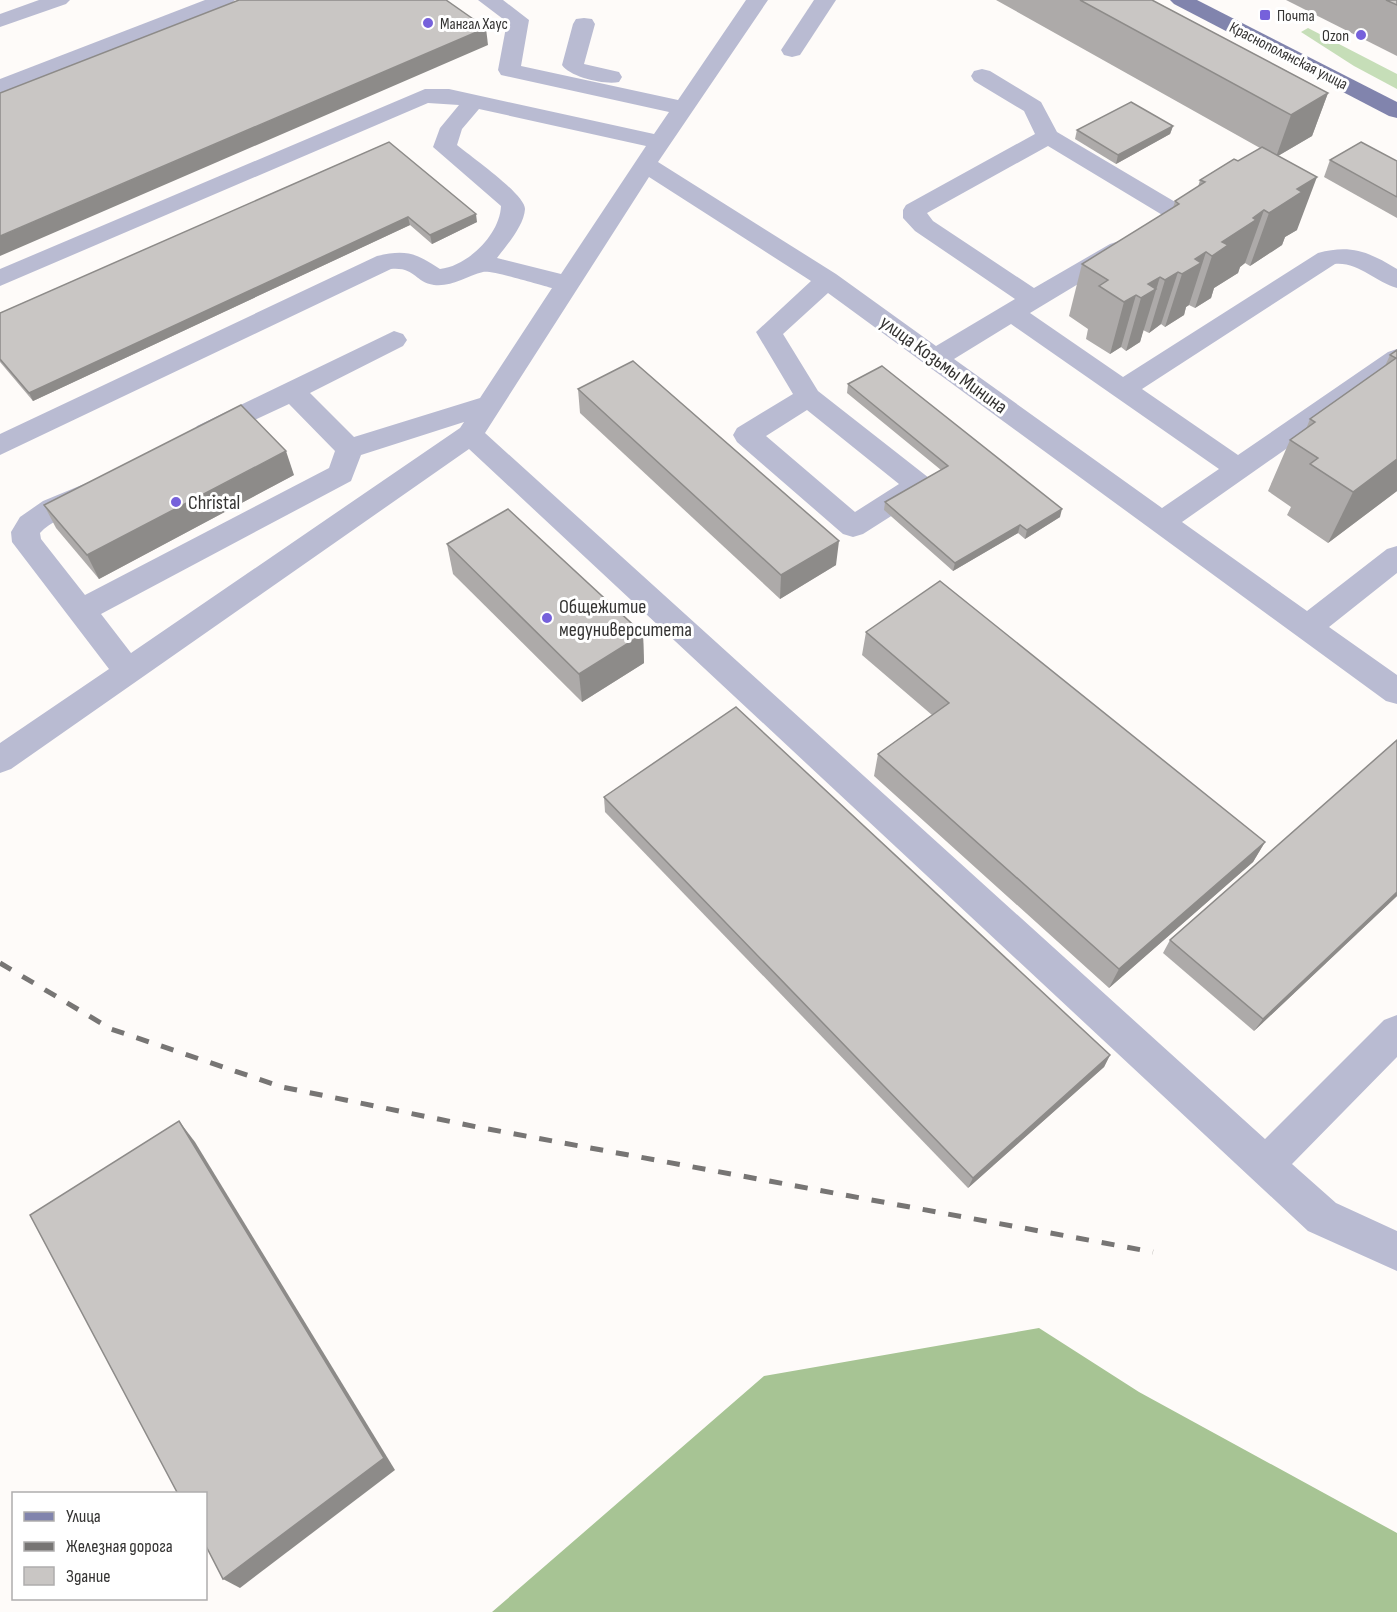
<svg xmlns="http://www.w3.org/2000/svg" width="1397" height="1612" font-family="'Sofia Sans Condensed',sans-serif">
<rect width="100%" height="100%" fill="#fefbf9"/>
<polygon fill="#c6deb8" points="1308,28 1397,74 1397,89 1354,66 1301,32"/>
<polygon fill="#a7c494" points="1039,1328 1139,1392 1397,1533 1397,1612 492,1612 764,1376"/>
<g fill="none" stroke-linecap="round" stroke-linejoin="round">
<g fill="#b9bbd2" fill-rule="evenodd">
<polygon points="39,0 70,0 66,4 0,27 0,14"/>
<polygon points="205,0 235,0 231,4 0,94 0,79"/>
<path d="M 478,0 L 503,0 L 529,20 L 521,66 L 678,100 L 746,0 L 768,0 L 658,162 L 836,274 L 936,346 L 1015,299 L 915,231 L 903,218 L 903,210 L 906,205 L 1035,134 L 1024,111 L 974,81 L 971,76 L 974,71 L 982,69 L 990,71 L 1041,102 L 1057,132 L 1187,209 L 1190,214 L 1187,219 L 1178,221 L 1169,219 L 1048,146 L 927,213 L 933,221 L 1034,288 L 1110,244 L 1119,241 L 1128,244 L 1131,249 L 1128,254 L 1030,313 L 1123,377 L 1318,253 C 1351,244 1369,252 1397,269 L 1397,288 C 1375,282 1359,262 1335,264 L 1142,389 L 1238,455 L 1388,352 L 1397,349 L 1397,371 L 1182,522 L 1307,611 L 1387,549 L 1397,546 L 1397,573 L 1329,627 L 1397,675 L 1397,704 L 1386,701 L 828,293 L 783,334 L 818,391 L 929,478 L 933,485 L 929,492 L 863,534 L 853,537 L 843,534 L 737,442 L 733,435 L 737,428 L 793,394 L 756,332 L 811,281 L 649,177 L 485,433 L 1265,1139 L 1384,1020 L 1397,1015 L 1397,1057 L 1292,1164 L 1336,1203 L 1397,1231 L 1397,1271 L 1308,1231 L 469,449 L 11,769 L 0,773 L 0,743 L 109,669 L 12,542 L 11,532 L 20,517 L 43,501 L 89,482 L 99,485 L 103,492 C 94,508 56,515 40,533 L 41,539 L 85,595 L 329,468 L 335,451 L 289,404 L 207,442 L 197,440 L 193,433 L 197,426 L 394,331 L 403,334 L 407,340 L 403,346 L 310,393 L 354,437 L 480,398 L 552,288 C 540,285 492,270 483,272 C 467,276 452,287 434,285 C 414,282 416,267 391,269 L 0,455 L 0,434 L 377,256 C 406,249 416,253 440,269 C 468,266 500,234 501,206 L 433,147 L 440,128 L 459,105 L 428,103 L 0,286 L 0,269 L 425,89 L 449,89 L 654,134 L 669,112 L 501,75 L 498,70 L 507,22 ZM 479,109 L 646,146 L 561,274 L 497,258 C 506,246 524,226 525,209 C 525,194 470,156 457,145 L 462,129 ZM 1011,324 L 1219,469 L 1162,508 L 954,359 ZM 807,410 L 899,484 L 855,512 L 766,436 ZM 464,422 L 460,428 L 131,653 L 101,614 L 351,481 L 361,455 Z"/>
<polygon points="814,0 836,0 800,55 792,57 784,55 781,50"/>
<path d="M 584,18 L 592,19 L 595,24 L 584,64 L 619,72 L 622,77 L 619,82 C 604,85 570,77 562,65 L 573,24 L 576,19 Z"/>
</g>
<polygon fill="#8184ad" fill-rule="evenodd" points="1170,0 1197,0 1397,102 1397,118 1389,116 1174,4"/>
<polyline stroke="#777574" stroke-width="5" stroke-dasharray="13 13" stroke-linecap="butt" points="0,963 111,1029 282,1087 477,1127 1153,1252"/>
</g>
<g fill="#adaaa9">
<polygon points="996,0 1152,0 1328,93 1312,136 1278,156 1297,230 1285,237 1282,245 1250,266 1245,263 1240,267 1238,273 1214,288 1211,298 1195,308 1189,305 1186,307 1184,315 1165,327 1161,324 1149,333 1143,330 1140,342 1126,351 1121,347 1110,354 1086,339 1088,329 1069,316 1082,264 1173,208 1175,201 1198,187 1200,180 1238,161 1260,148"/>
<polygon points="1286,0 1397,0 1397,56"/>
<polygon points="1173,126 1170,134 1116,164 1075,139 1077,130"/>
<polygon points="389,142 477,222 432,244 410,225 33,401 0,362 0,313"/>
<polygon points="1330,160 1397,161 1397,218 1324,177"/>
<polygon points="1397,350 1397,491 1328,543 1287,515 1291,507 1268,491 1290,440 1306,429 1310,419 1385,366 1390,355"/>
<polygon points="848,384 1060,517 1025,539 1018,533 953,571 884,510 885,502 941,470 847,393"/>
<polygon points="578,389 836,565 780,599 580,413"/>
<polygon points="294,475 99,579 56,528 44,505"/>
<polygon points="447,544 643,634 644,663 582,702 453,574"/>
<polygon points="866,632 1265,842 1253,862 1109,988 874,776 878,754 932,715 862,655"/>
<polygon points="1397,740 1397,896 1254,1031 1163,953 1170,940"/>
<polygon points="604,797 1110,1055 1104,1067 968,1188 605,812"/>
</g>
<g fill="#8d8b89">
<polygon points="486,28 488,45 0,256 0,236"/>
<polygon points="1328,93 1312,136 1276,157 1291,115"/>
<polygon points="1173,126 1170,134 1116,164 1118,155"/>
<polygon points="1317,177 1297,230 1285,237 1282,245 1250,266 1269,213 1297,189"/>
<polygon points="1264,210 1245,263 1240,267 1238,273 1214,288 1211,298 1195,308 1212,256 1222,242 1253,218"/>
<polygon points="476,214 477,222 432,244 430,235"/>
<polygon points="408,217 410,225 33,401 29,393"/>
<polygon points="1206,252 1189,305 1186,307 1184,315 1165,327 1182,274 1195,259"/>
<polygon points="1178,272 1161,324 1149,333 1165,280"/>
<polygon points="1160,277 1140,342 1126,351 1141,298 1148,284"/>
<polygon points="1136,295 1121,347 1110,354 1124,302"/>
<polygon points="286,451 294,475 99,579 87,555"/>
<polygon points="1397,459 1397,491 1328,543 1353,492"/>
<polygon points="1062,509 1060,517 1025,539 1027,530"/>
<polygon points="1020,525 1018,533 953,571 955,563"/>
<polygon points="839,541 836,565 780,599 781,575"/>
<polygon points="643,634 644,663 582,702 579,674"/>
<polygon points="1265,842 1253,862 1109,988 1119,969"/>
<polygon points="1397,892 1397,896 1254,1031 1263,1019"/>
<polygon points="1110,1055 1104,1067 968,1188 973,1178"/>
<polygon points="179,1121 195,1142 395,1470 240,1588 223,1579"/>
</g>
<g fill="#c9c6c4" stroke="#8d8b89" stroke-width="1.5">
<polygon points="239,0 446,0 486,28 0,236 0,93"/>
<polygon points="1080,0 1152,0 1328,93 1291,115"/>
<polygon points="1386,0 1397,0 1397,5"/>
<polygon points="1131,102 1173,126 1118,155 1077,130"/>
<polygon points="389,142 476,214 430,235 408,217 29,393 0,359 0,313"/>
<polygon points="1361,142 1397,161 1397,197 1330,160"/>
<polygon points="1262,147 1317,177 1297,189 1302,192 1269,213 1264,210 1253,218 1256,220 1222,242 1228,245 1212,256 1206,252 1195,259 1201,263 1182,274 1178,272 1165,280 1160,277 1148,284 1156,289 1141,298 1136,295 1124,302 1099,286 1108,280 1082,264 1179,204 1175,201 1205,182 1200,180 1234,159 1238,161"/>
<polygon points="1397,350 1397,459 1353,492 1310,464 1318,458 1290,440 1315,422 1310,419 1396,358 1390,355"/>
<polygon points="633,361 839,541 781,575 578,389"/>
<polygon points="882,366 1062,509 1027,530 1020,525 955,563 885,502 948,466 848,384"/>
<polygon points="241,405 286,451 87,555 44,505"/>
<polygon points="508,509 643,634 579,674 447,544"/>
<polygon points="940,581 1265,842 1119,969 878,754 949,703 866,632"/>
<polygon points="736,707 1110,1055 973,1178 604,797"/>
<polygon points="1397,740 1397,892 1263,1019 1170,940"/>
<polygon points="179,1121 384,1458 223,1579 206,1546 206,1494 178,1494 30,1215"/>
</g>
<g fill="#7661db" stroke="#fff" stroke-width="2">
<rect x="1259" y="9" width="12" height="12" rx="3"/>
<circle cx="428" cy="23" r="6"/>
<circle cx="1361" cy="35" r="6"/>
<circle cx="176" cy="502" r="6"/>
<circle cx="547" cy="618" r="6"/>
</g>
<g text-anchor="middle" stroke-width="6" stroke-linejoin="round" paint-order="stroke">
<g font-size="16" fill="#343332" stroke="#fff" text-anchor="start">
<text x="1277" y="21">Почта</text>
<text x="440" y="29">Мангал Хаус</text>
<text x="1349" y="41" text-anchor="end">Ozon</text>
</g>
<g font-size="16" fill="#343332" stroke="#fff">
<text transform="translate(1289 55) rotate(27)" y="6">Краснополянская улица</text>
</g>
<g font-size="20" fill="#343332" stroke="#fff">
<text transform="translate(944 364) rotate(36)" y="7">улица Козьмы Минина</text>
</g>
<g font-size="20" fill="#343332" stroke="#fff" text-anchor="start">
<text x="188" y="509">Christal</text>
<text x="559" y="613">Общежитие<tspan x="559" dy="23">медуниверситета</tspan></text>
</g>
</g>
<rect x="12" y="1492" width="195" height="108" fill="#ffffff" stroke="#aeadad" stroke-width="1.5"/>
<rect x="24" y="1512" width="30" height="9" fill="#8184ad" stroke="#aeadad" stroke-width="1.5"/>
<text x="66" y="1522" font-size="18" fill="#343332">Улица</text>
<rect x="24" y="1542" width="30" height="9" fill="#777574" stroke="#aeadad" stroke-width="1.5"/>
<text x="66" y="1552" font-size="18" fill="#343332">Железная дорога</text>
<rect x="24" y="1567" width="30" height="18" fill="#c9c6c4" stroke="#aeadad" stroke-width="1.5"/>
<text x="66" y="1582" font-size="18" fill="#343332">Здание</text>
</svg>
